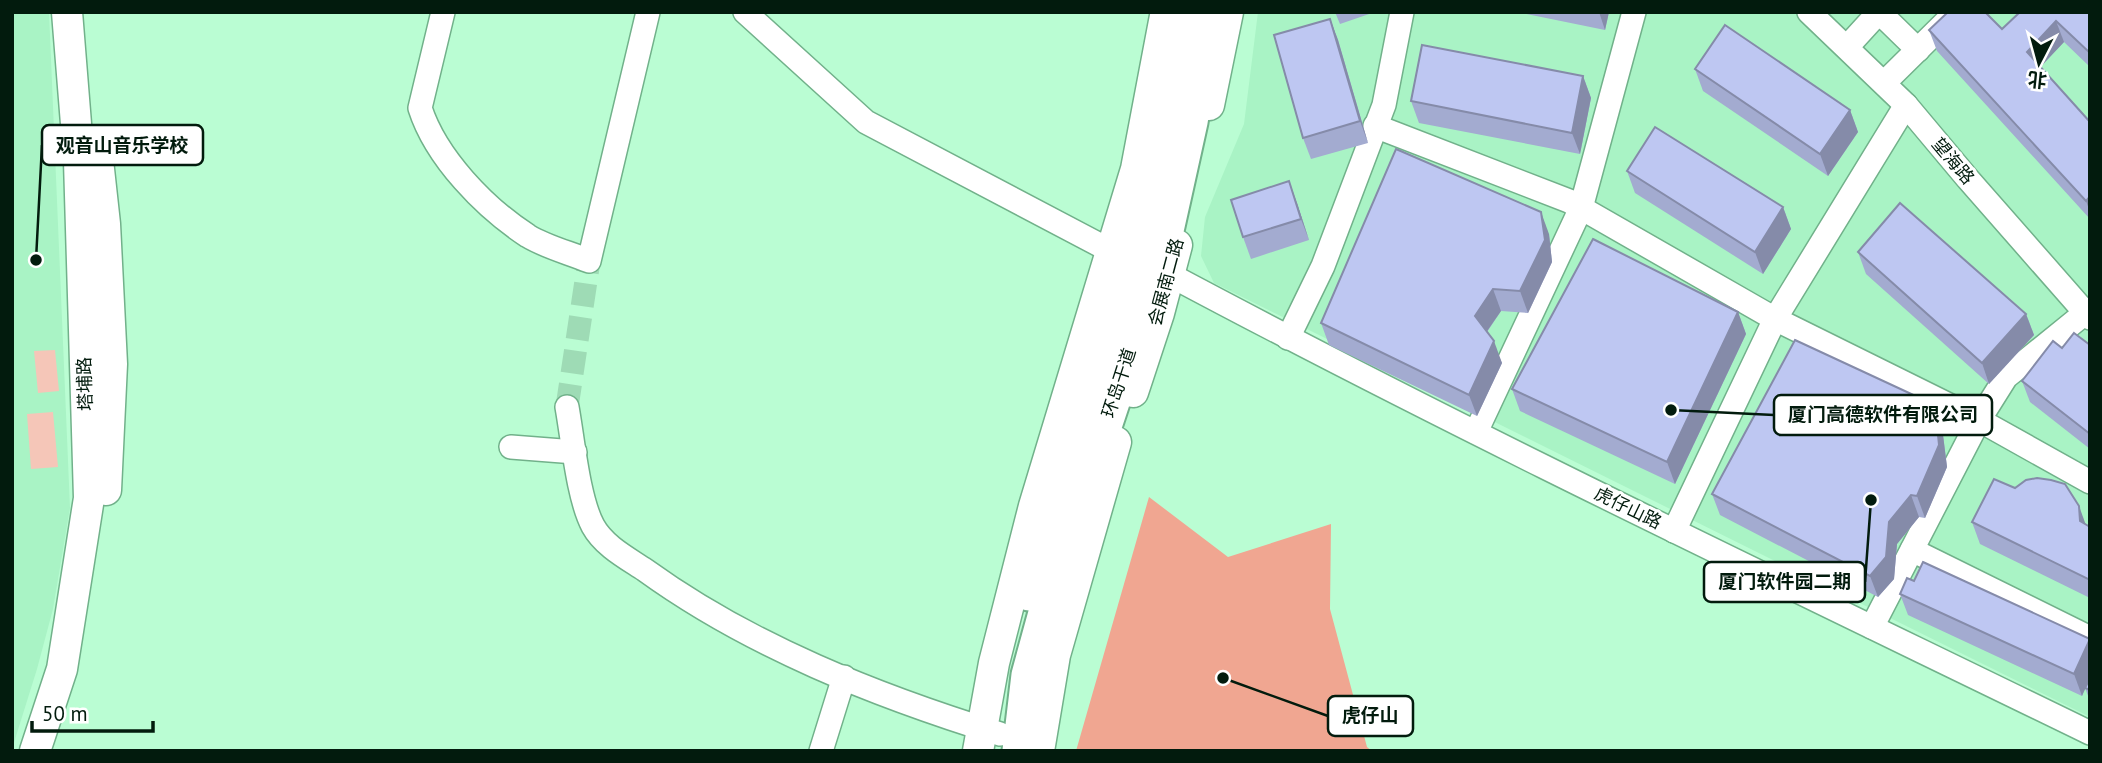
<svg xmlns="http://www.w3.org/2000/svg" width="2102" height="763" font-family="'PT Sans','Noto Sans SC',sans-serif">
<rect width="100%" height="100%" fill="#bafdd3"/>
<g fill="#a9f3c5">
<polygon points="12,12 49,12 70,508 53,609 37,669 12,749"/>
<polygon points="1258,12 2090,12 2090,717 1214,283 1201,256 1205,217 1244,124"/>
</g>
<g fill="#f5c6b8">
<polygon points="55,350 59,391 38,393 34,351"/>
<polygon points="53,412 58,467 31,469 27,414"/>
</g>
<polygon fill="#f0a691" points="1149,497 1228,557 1331,524 1330,609 1367,747 1372,751 1076,751"/>
<g fill="none" stroke-linecap="round" stroke-linejoin="round">
<polyline stroke="#9edbb5" stroke-width="23" stroke-dasharray="23 11" stroke-linecap="butt" points="567,407 589,261"/>
<g stroke="#71b18a" stroke-width="26">
<g id="minor">
<path d="M 443,12 L 420,108 C 436,158 485,208 528,236 C 546,247 570,253 589,261 L 648,12"/>
<polyline points="745,12 866,122 1111,251"/>
<polyline points="1809,12 1906,105 1968,179 2090,318"/>
<polyline points="1847,47 1879,12 1918,50"/>
<polyline points="1884,83 1956,12"/>
<polyline points="1375,126 1569,201 1775,319 1979,420 2090,482"/>
<path d="M 1170,275 C 1472,436 1782,583 2090,733"/>
<polyline points="1288,338 1323,266 1384,105 1402,12"/>
<path d="M 567,407 C 573,440 578,498 593,526 C 604,546 627,558 645,570 C 750,646 877,696 1000,734"/>
<polyline points="1476,432 1581,208 1634,12"/>
<polyline points="511,447 575,452"/>
<polyline points="1674,531 1775,319 1906,105"/>
<polyline points="1912,550 2090,638"/>
<polyline points="1872,627 1979,420 2006,377 2090,309"/>
<polyline points="821,751 844,677"/>
</g>
</g>
<g stroke="#71b18a" stroke-width="33">
<g id="major">
<polyline points="1209,105 1228,12"/>
<polyline points="96,142 105,224 112,364 106,490"/>
<polyline points="1133,392 1159,313 1177,245"/>
<polyline points="35,751 62,669 89,498 79,161 67,12"/>
<polyline points="978,751 994,663 1034,506 1136,169 1165,16"/>
<polyline points="1039,751 1055,655 1116,442"/>
</g>
</g>
<g stroke="#71b18a" stroke-width="37">
<g id="highway">
<polyline points="1029,594 1053,498 1145,218 1165,127 1181,12"/>
<polyline points="1019,751 1028,675 1054,580 1117,390 1168,226 1191,122 1209,12"/>
</g>
</g>
<use href="#minor" stroke="#fff" stroke-width="23"/>
<use href="#major" stroke="#fff" stroke-width="30"/>
<use href="#highway" stroke="#fff" stroke-width="33"/>
</g>
<g fill="#a3abd0">
<polygon points="1335,12 1375,12 1340,24"/>
<polygon points="1517,12 1609,12 1605,30"/>
<polygon points="2090,12 2090,67 2064,42 2040,67 2090,122 2090,219 1937,51 1929,30 2002,29"/>
<polygon points="1330,19 1338,40 1368,143 1311,159 1303,138"/>
<polygon points="1695,69 1850,110 1858,132 1828,176 1703,91"/>
<polygon points="1583,76 1591,98 1580,154 1419,123 1411,101"/>
<polygon points="1627,171 1783,207 1791,229 1763,274 1635,193"/>
<polygon points="1297,203 1309,240 1251,259 1243,237"/>
<polygon points="1549,234 1552,262 1528,313 1501,311 1487,332 1502,363 1477,416 1329,345 1321,323"/>
<polygon points="1858,252 2026,314 2034,335 1989,384 1866,274"/>
<polygon points="1738,312 1746,334 1675,484 1520,411 1512,389"/>
<polygon points="2090,345 2090,449 2030,402 2022,381 2062,348"/>
<polygon points="1942,427 1947,467 1925,518 1919,517 1897,544 1894,579 1878,597 1720,515 1712,494"/>
<polygon points="2015,488 2090,527 2090,598 1980,544 1972,522"/>
<polygon points="1914,581 2090,639 2090,701 2085,688 2082,696 1908,615 1900,594"/>
</g>
<g fill="#858ba9">
<polygon points="1599,12 1609,12 1605,30"/>
<polygon points="1330,19 1338,40 1368,143 1360,121"/>
<polygon points="2056,21 2064,42 2034,74 2027,52"/>
<polygon points="1583,76 1591,98 1580,154 1572,133"/>
<polygon points="1850,110 1858,132 1828,176 1820,154"/>
<polygon points="1289,181 1297,203 1309,240 1301,219"/>
<polygon points="2090,196 2090,212 2086,201"/>
<polygon points="1783,207 1791,229 1763,274 1755,252"/>
<polygon points="1541,212 1549,234 1552,262 1528,313 1520,291"/>
<polygon points="1493,289 1501,311 1483,337 1475,316"/>
<polygon points="1738,312 1746,334 1675,484 1667,462"/>
<polygon points="2026,314 2034,335 1989,384 1982,363"/>
<polygon points="1494,341 1502,363 1477,416 1469,395"/>
<polygon points="1935,405 1942,427 1947,467 1925,518 1917,496"/>
<polygon points="1911,495 1919,517 1897,544 1894,579 1878,597 1870,576 1889,522"/>
<polygon points="2079,506 2087,528 2080,521"/>
<polygon points="2090,639 2090,678 2082,696 2074,674"/>
</g>
<g fill="#bec7f2" stroke="#858ba9" stroke-width="2">
<polygon points="1948,12 1985,12 2002,29 2020,12 2090,12 2090,53 2056,21 2027,52 2090,122 2090,196 2086,201 1929,30"/>
<polygon points="1330,19 1360,121 1303,138 1274,35"/>
<polygon points="1725,25 1850,110 1820,154 1695,69"/>
<polygon points="1422,45 1583,76 1572,133 1411,101"/>
<polygon points="1655,127 1783,207 1755,252 1627,171"/>
<polygon points="1396,149 1541,212 1545,240 1520,291 1493,289 1475,316 1494,341 1469,395 1321,323"/>
<polygon points="1289,181 1301,219 1243,237 1231,200"/>
<polygon points="1900,203 2026,314 1982,363 1858,252"/>
<polygon points="1593,239 1738,312 1667,462 1512,389"/>
<polygon points="2074,333 2090,345 2090,434 2022,381 2053,341 2062,348"/>
<polygon points="1795,340 1935,405 1939,445 1917,496 1911,495 1889,522 1886,557 1870,576 1712,494"/>
<polygon points="2037,478 2051,480 2065,484 2079,506 2080,521 2090,527 2090,580 1972,522 1994,479 2015,488 2026,480"/>
<polygon points="1923,562 2090,639 2074,674 1900,594 1907,578 1914,581"/>
<polygon points="2090,678 2090,690 2085,688"/>
</g>
<g text-anchor="middle" stroke-width="6" stroke-linejoin="round" paint-order="stroke">
<g font-size="18" fill="#021b0d" stroke="#fff">
<text transform="translate(1953 161) rotate(50)" y="6">望海路</text>
<text transform="translate(1166 282) rotate(-75)" y="6">会展南二路</text>
<text transform="translate(1119 383) rotate(-72)" y="6">环岛干道</text>
<text transform="translate(85 384) rotate(-92)" y="6">塔埔路</text>
<text transform="translate(1628 508) rotate(26)" y="6">虎仔山路</text>
</g>
</g>
<path fill="none" stroke="#021b0d" stroke-width="2.5" d="M36 260L42 145M1671 410L1774 415M1871 500L1865 582M1223 678L1328 716"/>
<g fill="#021b0d" stroke="#fff" stroke-width="2.5">
<circle cx="36" cy="260" r="7"/>
<circle cx="1671" cy="410" r="7"/>
<circle cx="1871" cy="500" r="7"/>
<circle cx="1223" cy="678" r="7"/>
</g>
<g fill="#fff" stroke="#021b0d" stroke-width="2.5">
<rect x="42" y="125" width="161" height="40" rx="7"/>
<rect x="1774" y="395" width="218" height="40" rx="7"/>
<rect x="1704" y="562" width="161" height="40" rx="7"/>
<rect x="1328" y="696" width="85" height="40" rx="7"/>
</g>
<g font-size="19" text-anchor="middle" font-weight="bold" fill="#021b0d">
<text x="122" y="152">观音山音乐学校</text>
<text x="1883" y="421">厦门高德软件有限公司</text>
<text x="1785" y="588">厦门软件园二期</text>
<text x="1370" y="722">虎仔山</text>
</g>
<rect width="2102" height="763" fill="none" stroke="#021b0d" stroke-width="28"/>
<g transform="translate(2039 63) rotate(186)" stroke="#ffffff" stroke-width="5" paint-order="stroke">
<path d="M0-5L12 26L0 18L-12 26Z" fill="#021b0d"/>
<text y="-10" font-size="19" font-weight="bold" text-anchor="middle" fill="#021b0d">北</text>
</g>
<path d="M32 721v10h121v-10" fill="none" stroke="#021b0d" stroke-width="3.5"/>
<text x="42" y="721" font-size="21" fill="#021b0d" stroke="#ffffff" stroke-width="5" paint-order="stroke">50 m</text>
</svg>
